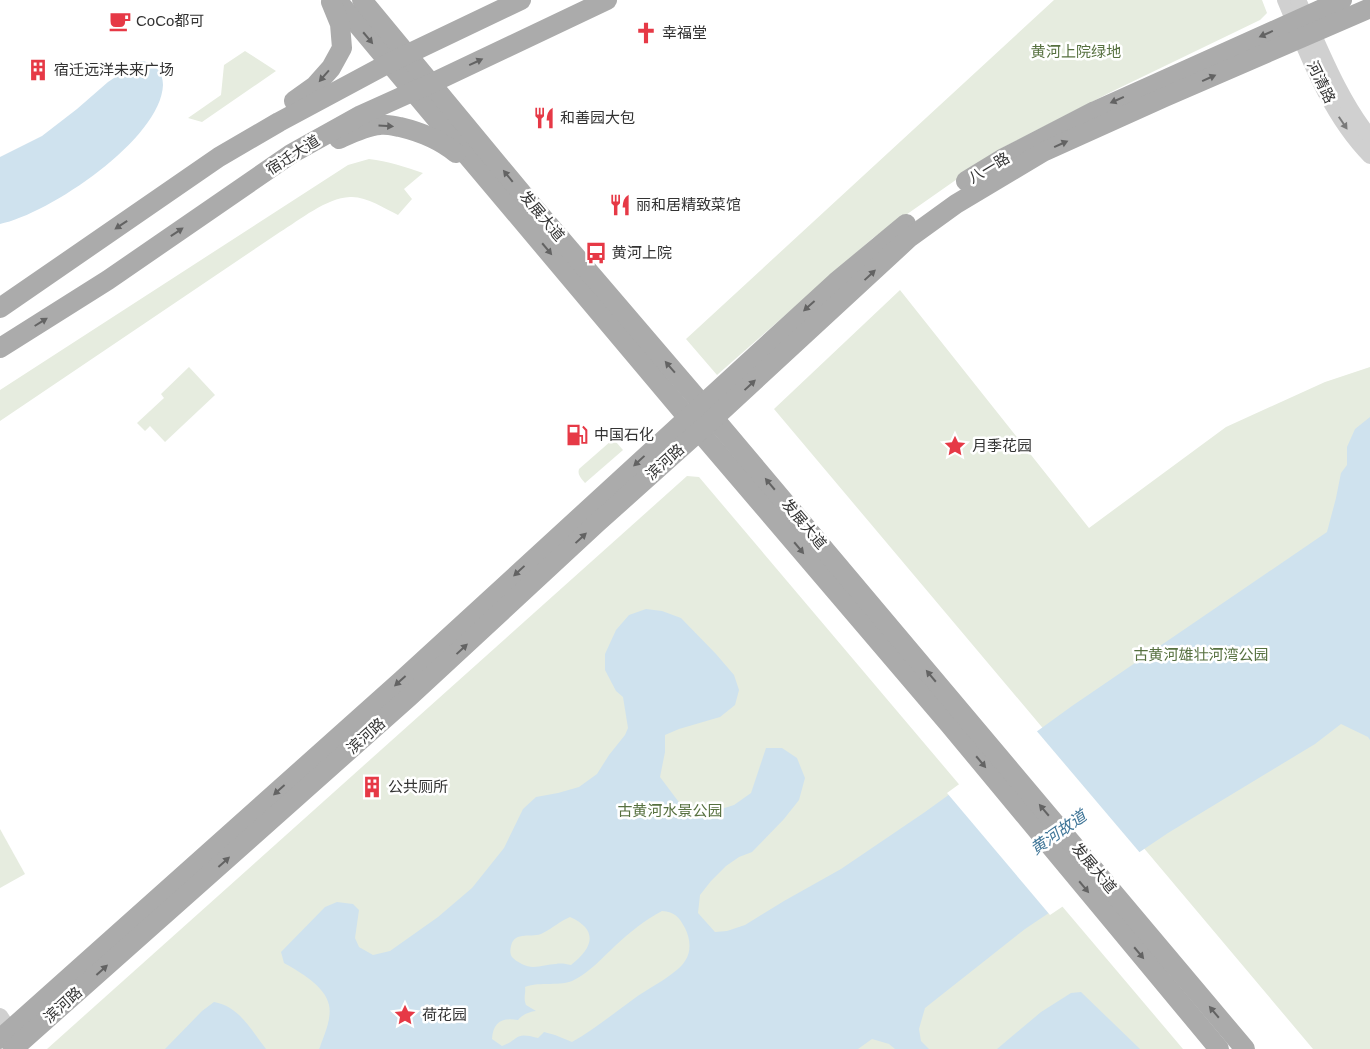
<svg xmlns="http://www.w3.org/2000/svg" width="1370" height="1049" font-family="Arial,'Noto Sans SC',sans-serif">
<rect width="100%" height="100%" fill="#fff"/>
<g fill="#e6ecdf">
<polygon points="1054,0 1262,0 1267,13 1260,20 1111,92 1000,149 873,238 717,375 686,339"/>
<polygon points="245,51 276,71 202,122 188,118 221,95 224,65"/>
<path d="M 369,159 C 388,161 405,167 423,173 L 404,189 L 412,199 L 398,215 C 384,208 366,196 350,197 C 326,198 300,220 280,232 L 0,421 L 0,390 L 348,165 Z"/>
<polygon points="900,290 1089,528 1226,427 1325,382 1370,367 1370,1049 1313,1049 774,409"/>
<polygon points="189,367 215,395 165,442 150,426 145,431 137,423 164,398 161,394"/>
<path d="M 611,441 L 616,442 L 623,450 L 585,483 C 582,479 577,475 579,469 Z"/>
<polygon points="687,476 699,477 1183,1049 47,1049"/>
<polygon points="0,829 25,874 0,888"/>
</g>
<g fill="#cfe2ee" fill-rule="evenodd">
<path d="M 143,61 C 155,64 163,72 163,85 C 161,139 49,214 0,224 L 0,157 L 42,136 L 77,109 L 108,82 L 138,62 Z"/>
<path d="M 1370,417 L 1370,740 L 1368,737 L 1341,724 L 1315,744 L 1168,833 L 1025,929 L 925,1008 L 919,1029 L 921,1041 L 929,1049 L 895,1049 L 889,1044 L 872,1039 L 858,1049 L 319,1049 L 320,1047 C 324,1035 332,1019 329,1005 C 325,986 300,972 284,963 L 281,952 L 325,907 L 337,902 L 353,904 L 359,910 L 355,938 L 359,947 L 373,955 L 390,951 L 438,917 L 472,888 L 504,848 L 523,809 L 536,797 L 558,793 L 579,787 L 597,774 L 609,755 L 625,735 L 628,728 L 623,697 L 616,691 L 605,670 L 605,654 L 616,630 L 629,615 L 646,609 L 662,611 L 681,618 L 716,654 L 734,675 L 739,690 L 735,705 L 720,717 L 679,729 L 665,735 L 665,752 L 660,777 L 681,805 L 695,806 L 709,813 L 734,805 L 751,793 L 766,748 L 782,748 L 797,758 L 805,778 L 799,800 L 784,819 L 752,852 L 739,857 L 726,866 L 711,881 L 700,895 L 698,913 L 715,932 L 727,931 L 745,925 L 784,901 L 841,869 L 925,812 L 1072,706 L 1327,532 L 1336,498 L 1341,473 L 1347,465 L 1347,447 L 1355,429 ZM 662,911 C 675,912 679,917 685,928 C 690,938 692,951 685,961 C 677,974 649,988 635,998 C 614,1013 595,1029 572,1042 L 555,1035 L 544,1032 L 538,1038 C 513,1031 520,1040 502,1046 L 492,1039 C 493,1023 501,1017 518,1020 C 523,1014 529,1012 536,1011 L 526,1005 C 523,997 526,994 525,987 C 540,981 561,987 574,980 C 590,972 602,958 616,945 C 630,932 645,920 662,911 ZM 570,917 C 599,930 593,948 571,965 C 566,964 561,963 556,964 C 548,964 541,967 533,967 C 527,967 516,962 512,957 C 510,954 510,950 511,946 C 515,930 532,939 543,933 C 553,928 560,921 570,917 Z"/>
<polygon points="1081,992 1140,1049 997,1049 1041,1012 1071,993"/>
<path d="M 214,1002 C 239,1006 251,1030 266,1049 L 165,1049 L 202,1011 Z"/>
</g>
<polygon fill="#fff" points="1035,729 1141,854 1050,915 947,793"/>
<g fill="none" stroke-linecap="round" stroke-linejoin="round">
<g stroke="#d0d0d0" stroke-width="16">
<path d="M 1285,0 C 1308,55 1328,113 1370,156"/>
<path d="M 1298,0 C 1320,47 1338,97 1370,137"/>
<polyline points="0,1016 16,1040"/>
</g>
<g stroke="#ababab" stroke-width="20">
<polyline points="337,0 428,109 699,431 949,724 1219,1049"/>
<polyline points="362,0 530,203 702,404 1245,1049"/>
<polyline points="294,101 315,86 331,68 342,48 340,24 331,2"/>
<path d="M 339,139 C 352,133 366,126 380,125 C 386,124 394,126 400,127 C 421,132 439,139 456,153"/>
<polyline points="966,181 1002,159 1095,111 1342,0"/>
<polyline points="0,308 219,157 279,122 389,63 521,0"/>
<polyline points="0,348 108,280 291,154 361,115 432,83 607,0"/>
<polyline points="0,1039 402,680 836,282 906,224"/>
<polyline points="13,1049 409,697 597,523 714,418 909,238 956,204 1043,152 1165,97 1370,8"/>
</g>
</g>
<defs><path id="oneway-solid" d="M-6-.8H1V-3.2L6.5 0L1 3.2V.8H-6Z" transform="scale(1.25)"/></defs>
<g fill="#636363">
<use href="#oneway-solid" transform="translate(1266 34) rotate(156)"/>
<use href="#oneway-solid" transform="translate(368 38) rotate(50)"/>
<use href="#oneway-solid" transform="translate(476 62) rotate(-25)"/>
<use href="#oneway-solid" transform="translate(324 76) rotate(131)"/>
<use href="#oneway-solid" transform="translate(1209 78) rotate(-24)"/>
<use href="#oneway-solid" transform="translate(1117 100) rotate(156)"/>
<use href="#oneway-solid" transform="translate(386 126) rotate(3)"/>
<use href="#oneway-solid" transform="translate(1061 144) rotate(-24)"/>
<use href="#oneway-solid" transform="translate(508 176) rotate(-129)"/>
<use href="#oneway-solid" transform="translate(121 225) rotate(146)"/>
<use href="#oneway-solid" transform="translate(177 232) rotate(-34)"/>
<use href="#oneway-solid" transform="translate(547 249) rotate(50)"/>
<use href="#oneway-solid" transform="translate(870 275) rotate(-43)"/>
<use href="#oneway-solid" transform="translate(809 306) rotate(138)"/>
<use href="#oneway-solid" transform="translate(41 322) rotate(-32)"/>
<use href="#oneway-solid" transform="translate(670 367) rotate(-131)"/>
<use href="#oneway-solid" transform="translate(750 385) rotate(-43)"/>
<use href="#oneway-solid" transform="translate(639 461) rotate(137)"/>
<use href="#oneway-solid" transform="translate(770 484) rotate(-130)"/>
<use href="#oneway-solid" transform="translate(581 538) rotate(-43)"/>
<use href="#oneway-solid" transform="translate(799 548) rotate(50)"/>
<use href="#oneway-solid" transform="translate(519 571) rotate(137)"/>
<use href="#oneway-solid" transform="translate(462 649) rotate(-43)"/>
<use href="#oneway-solid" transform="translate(931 676) rotate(-130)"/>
<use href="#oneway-solid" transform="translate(400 681) rotate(138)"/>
<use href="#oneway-solid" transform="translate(981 762) rotate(50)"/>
<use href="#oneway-solid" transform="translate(279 790) rotate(138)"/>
<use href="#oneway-solid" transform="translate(1044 810) rotate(-130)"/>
<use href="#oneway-solid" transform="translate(224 862) rotate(-42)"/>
<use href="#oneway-solid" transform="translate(1084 887) rotate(50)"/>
<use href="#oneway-solid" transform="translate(1139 953) rotate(50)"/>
<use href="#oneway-solid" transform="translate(102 970) rotate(-42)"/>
<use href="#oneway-solid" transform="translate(1214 1012) rotate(-130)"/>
</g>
<use fill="#7a7a7a" href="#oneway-solid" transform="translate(1343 123) rotate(56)"/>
<defs>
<g id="cafe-bare" transform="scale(1.725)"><path d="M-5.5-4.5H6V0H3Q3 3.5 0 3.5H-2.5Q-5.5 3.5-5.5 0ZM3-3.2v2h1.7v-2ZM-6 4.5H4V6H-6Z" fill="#e63946" stroke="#fff" stroke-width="2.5" paint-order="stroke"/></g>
<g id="church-bare" transform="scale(1.725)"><path d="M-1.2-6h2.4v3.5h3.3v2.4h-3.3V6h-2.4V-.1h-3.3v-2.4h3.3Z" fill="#e63946" stroke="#fff" stroke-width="2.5" paint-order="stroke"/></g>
<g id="building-bare" transform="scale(1.725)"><path d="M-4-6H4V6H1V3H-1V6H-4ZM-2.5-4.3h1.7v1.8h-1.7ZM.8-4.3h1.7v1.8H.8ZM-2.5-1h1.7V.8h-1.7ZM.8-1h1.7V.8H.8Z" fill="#e63946" stroke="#fff" stroke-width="2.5" paint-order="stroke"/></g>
<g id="restaurant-bare" transform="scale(1.725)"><path d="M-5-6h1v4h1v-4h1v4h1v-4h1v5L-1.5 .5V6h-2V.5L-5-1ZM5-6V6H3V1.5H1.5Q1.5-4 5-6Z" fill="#e63946" stroke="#fff" stroke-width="2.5" paint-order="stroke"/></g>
<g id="bus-bare" transform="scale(1.725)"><path d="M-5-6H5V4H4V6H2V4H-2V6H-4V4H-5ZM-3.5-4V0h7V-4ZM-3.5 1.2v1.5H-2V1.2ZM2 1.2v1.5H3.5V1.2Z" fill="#e63946" stroke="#fff" stroke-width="2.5" paint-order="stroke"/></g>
<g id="fuel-bare" transform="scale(1.725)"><path d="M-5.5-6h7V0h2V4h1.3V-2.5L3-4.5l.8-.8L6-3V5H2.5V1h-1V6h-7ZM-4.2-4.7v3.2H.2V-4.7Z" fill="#e63946" stroke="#fff" stroke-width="2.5" paint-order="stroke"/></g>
<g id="sight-bare" transform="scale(1.725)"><path d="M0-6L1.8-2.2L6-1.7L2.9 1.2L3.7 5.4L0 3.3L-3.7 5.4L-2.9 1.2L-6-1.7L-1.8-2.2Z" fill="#e63946" stroke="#fff" stroke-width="2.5" paint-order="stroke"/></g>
</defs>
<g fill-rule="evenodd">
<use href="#cafe-bare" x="120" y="21"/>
<use href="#church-bare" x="646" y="33"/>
<use href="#building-bare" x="38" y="70"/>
<use href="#restaurant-bare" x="544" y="118"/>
<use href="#restaurant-bare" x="620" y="205"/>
<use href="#bus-bare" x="596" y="253"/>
<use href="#fuel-bare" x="577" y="435"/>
<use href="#sight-bare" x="955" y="446"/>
<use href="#building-bare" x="372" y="787"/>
<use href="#sight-bare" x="405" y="1015"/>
</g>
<g text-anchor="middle" stroke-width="5" stroke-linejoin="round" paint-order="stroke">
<g font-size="15" fill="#333" stroke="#fff" text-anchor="start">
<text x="136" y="26">CoCo都可</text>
<text x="662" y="38">幸福堂</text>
<text x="54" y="75">宿迁远洋未来广场</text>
<text x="560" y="123">和善园大包</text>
<text x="636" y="210">丽和居精致菜馆</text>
<text x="612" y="258">黄河上院</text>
<text x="594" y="440">中国石化</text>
<text x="972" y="451">月季花园</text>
<text x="388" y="792">公共厕所</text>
<text x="422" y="1020">荷花园</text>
</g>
<g font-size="15" fill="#56703f" stroke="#fff">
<text x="1076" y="57">黄河上院绿地</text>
<text x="1201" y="660">古黄河雄壮河湾公园</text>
<text x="670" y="816">古黄河水景公园</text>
</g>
<g font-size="15" fill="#333" stroke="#fff">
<text transform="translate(1321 82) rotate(64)" y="5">河清路</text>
<text transform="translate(293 155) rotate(-32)" y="5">宿迁大道</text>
<text transform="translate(989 168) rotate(-31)" y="5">八一路</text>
<text transform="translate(542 216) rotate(50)" y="5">发展大道</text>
<text transform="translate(665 462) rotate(-42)" y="5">滨河路</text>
<text transform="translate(804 524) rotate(50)" y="5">发展大道</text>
<text transform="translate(366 736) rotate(-42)" y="5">滨河路</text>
<text transform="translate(1094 868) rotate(50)" y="5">发展大道</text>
<text transform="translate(63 1005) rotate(-42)" y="5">滨河路</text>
</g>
<g font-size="16" font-style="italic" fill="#3f7597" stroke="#fff">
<text transform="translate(1058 832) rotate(-35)" y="6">黄河故道</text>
</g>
</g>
</svg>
